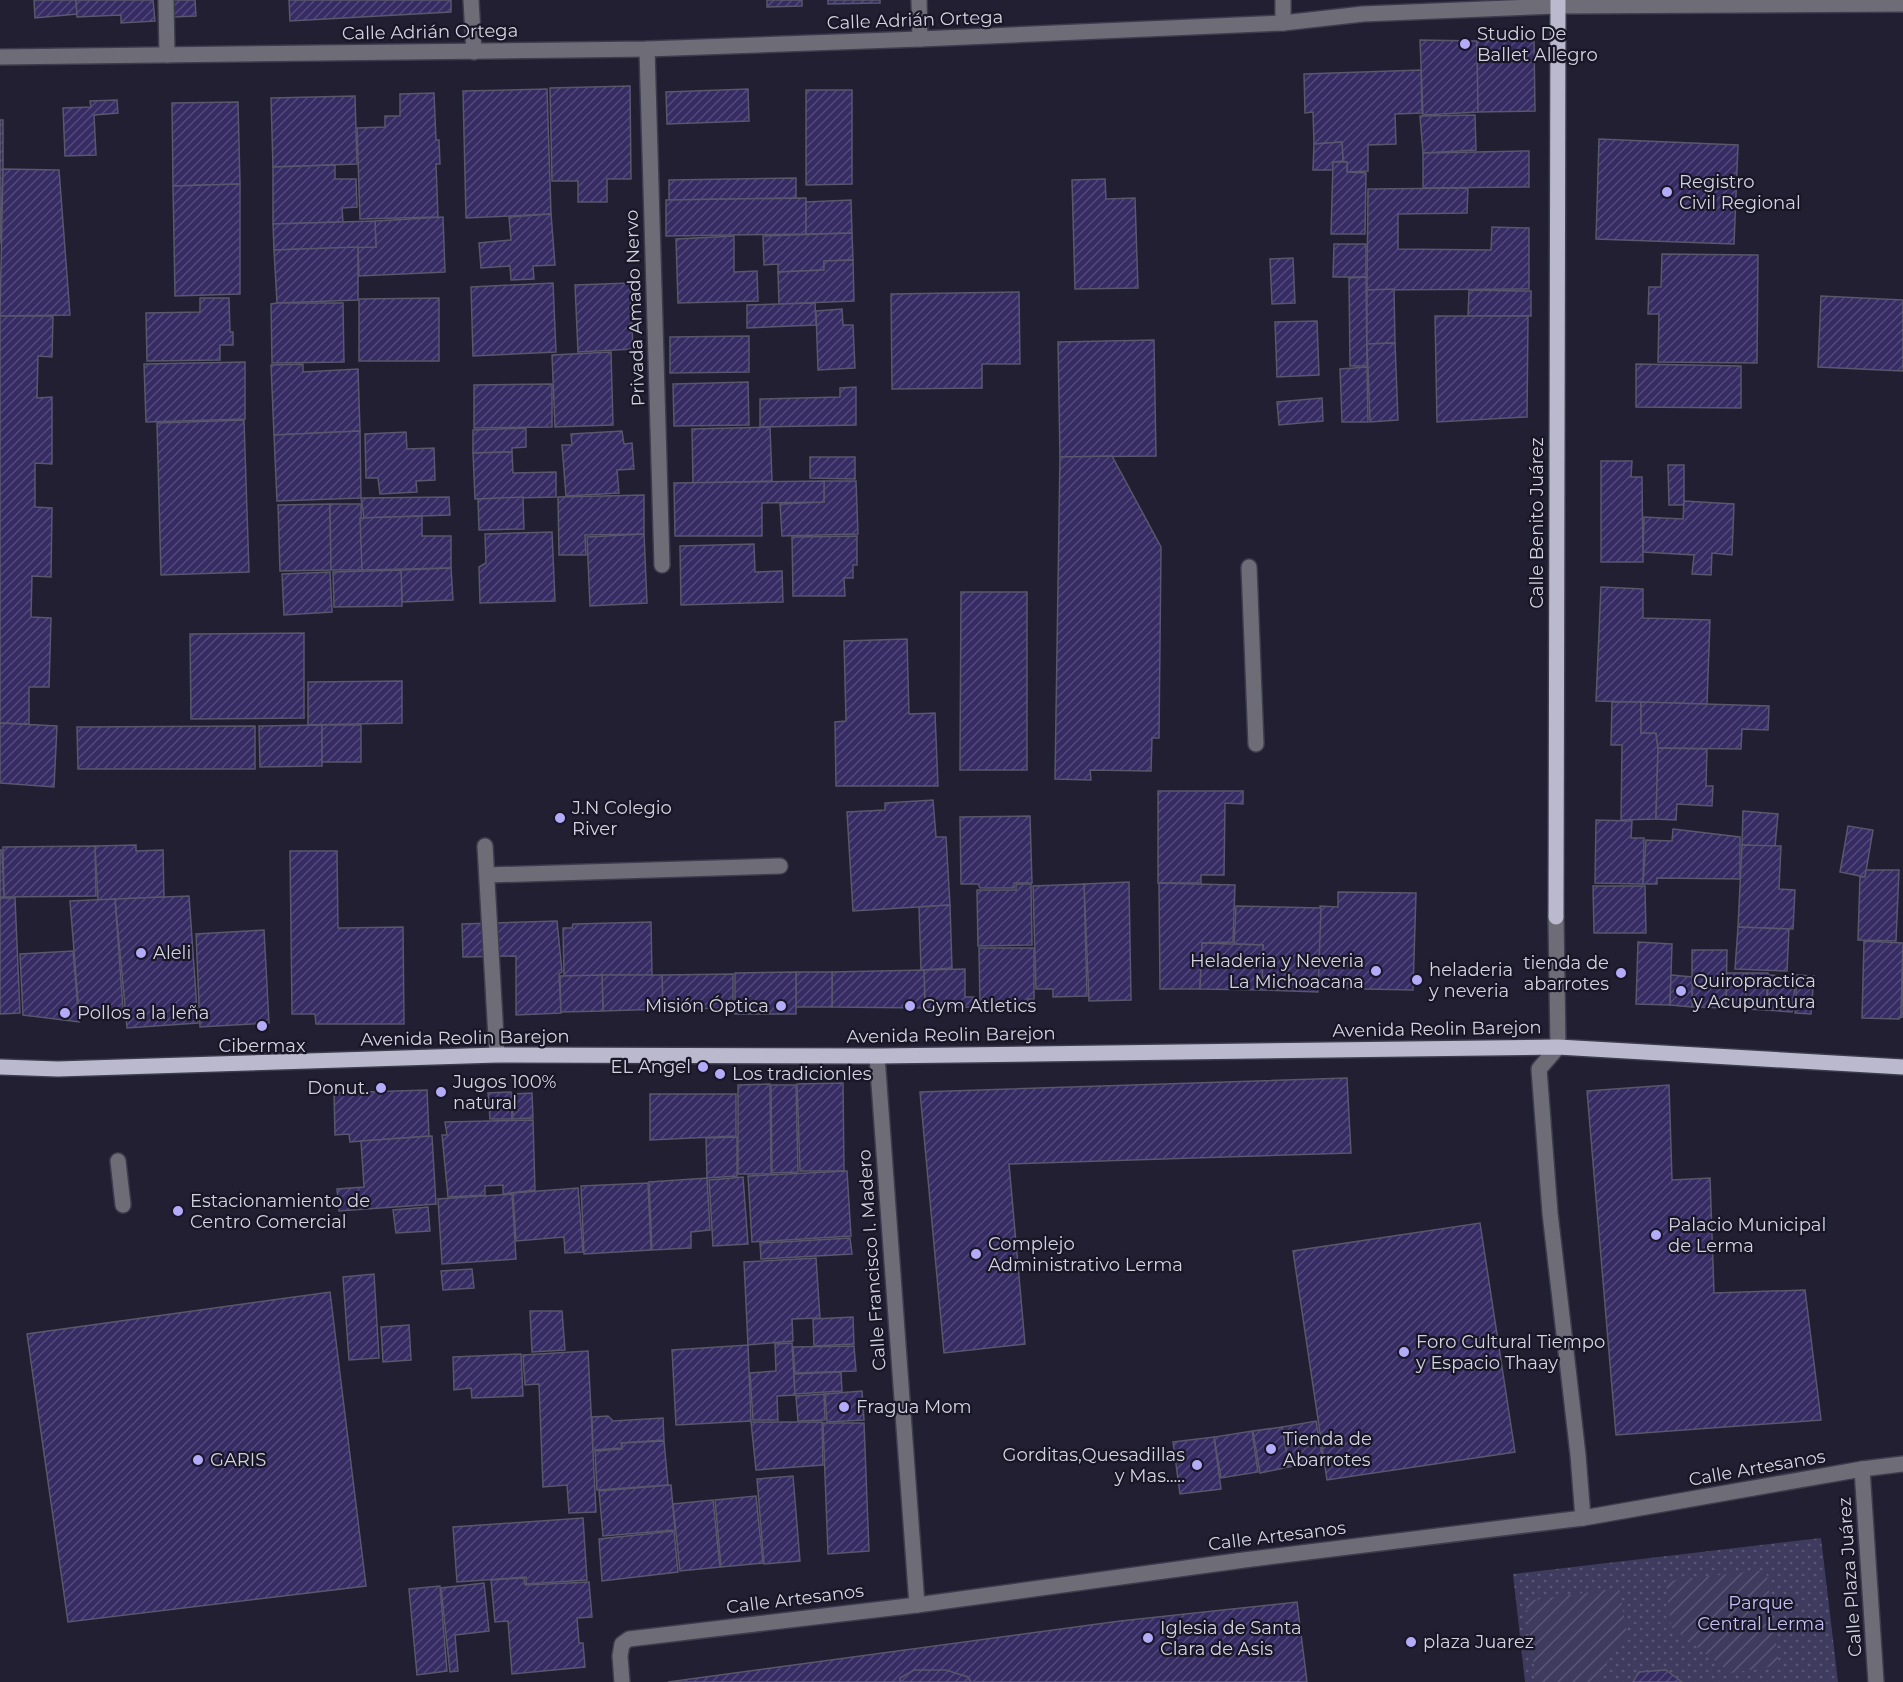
<svg xmlns="http://www.w3.org/2000/svg" width="1903" height="1682" font-family="Montserrat,sans-serif">
<defs>
<pattern id="park-dots" width="8" height="8" patternUnits="userSpaceOnUse" patternTransform="scale(1.5)"><rect width="8" height="8" fill="#3f3b5f"/><path d="M2 2h.1M6 6h.1" fill="none" stroke="#5a5676" stroke-width="1.8" stroke-linecap="round"/></pattern>
<pattern id="garden-furrows" width="10" height="10" patternUnits="userSpaceOnUse" patternTransform="scale(1.5)"><rect width="10" height="10" fill="#3f3b5f"/><path d="M-1 1l2-2M0 10L10 0M9 11l2-2" fill="none" stroke="#5a5676"/></pattern>
<pattern id="building-hatch" width="6" height="6" patternUnits="userSpaceOnUse" patternTransform="scale(1.5)"><rect width="6" height="6" fill="#362c63"/><path d="M-1 1l2-2M0 6l6-6M5 7l2-2" fill="none" stroke="#524a79"/></pattern>
</defs>
<rect width="100%" height="100%" fill="#211f31"/>
<polygon fill="url(#park-dots)" points="1821,1538 1838,1682 1525,1682 1513,1574"/>
<g fill="url(#garden-furrows)">
<polygon points="1766,1570 1779,1665 1731,1673 1671,1627 1666,1581"/>
<polygon points="1619,1588 1627,1633 1594,1682 1536,1682 1526,1601"/>
</g>
<g fill="url(#building-hatch)" stroke="#58576c" stroke-width="1.5">
<polygon points="34,0 76,0 77,14 35,18"/>
<polygon points="76,0 153,0 155,21 121,23 121,15 77,17"/>
<polygon points="172,0 195,0 196,16 173,17"/>
<polygon points="289,0 451,0 451,12 290,21"/>
<polygon points="767,0 802,0 802,6 767,7"/>
<polygon points="828,0 880,0 880,3 828,4"/>
<polygon points="1420,40 1477,41 1478,112 1423,115"/>
<polygon points="1534,40 1535,111 1478,112 1477,41"/>
<polygon points="1421,70 1422,113 1395,114 1396,144 1368,145 1368,171 1347,172 1347,162 1343,161 1342,142 1314,144 1313,112 1305,113 1304,74"/>
<polygon points="630,86 631,179 607,179 607,202 578,202 578,181 552,181 550,88"/>
<polygon points="547,89 551,214 466,218 463,91"/>
<polygon points="748,89 749,121 667,124 666,92"/>
<polygon points="806,90 852,90 852,184 806,185"/>
<polygon points="434,93 436,140 439,140 440,164 436,164 438,217 360,219 357,128 385,127 385,116 400,116 400,94"/>
<polygon points="355,96 357,164 273,167 271,98"/>
<polygon points="117,100 118,113 94,115 96,155 65,156 63,108 91,107 90,101"/>
<polygon points="238,102 240,184 173,186 172,103"/>
<polygon points="1475,115 1476,150 1423,153 1420,116"/>
<polygon points="0,120 3,120 3,169 0,244"/>
<polygon points="1599,139 1738,145 1734,244 1596,239"/>
<polygon points="1342,142 1343,161 1333,162 1333,170 1313,170 1314,144"/>
<polygon points="1529,151 1529,187 1423,188 1423,153"/>
<polygon points="1333,162 1347,162 1347,172 1366,173 1365,234 1331,234"/>
<polygon points="335,165 335,179 356,179 357,207 342,208 343,222 273,224 273,167"/>
<polygon points="3,169 59,170 70,315 0,316"/>
<polygon points="796,178 796,198 669,200 669,180"/>
<polygon points="1105,179 1106,199 1135,198 1138,288 1075,289 1072,180"/>
<polygon points="240,184 240,294 175,296 173,186"/>
<polygon points="1468,188 1467,213 1398,214 1398,249 1491,250 1492,227 1529,228 1529,289 1367,290 1368,189"/>
<polygon points="806,198 806,234 666,236 666,200"/>
<polygon points="851,200 852,233 806,234 806,202"/>
<polygon points="551,214 555,265 533,266 534,279 511,280 510,266 481,268 479,243 511,240 509,217"/>
<polygon points="443,217 445,272 359,276 358,247 376,247 375,221"/>
<polygon points="375,221 376,247 274,250 273,224"/>
<polygon points="852,233 853,260 824,261 824,270 778,272 778,264 764,265 763,236"/>
<polygon points="734,236 734,272 757,271 758,301 678,303 676,239"/>
<polygon points="1334,244 1366,244 1366,277 1333,277"/>
<polygon points="358,247 358,300 277,303 274,250"/>
<polygon points="1662,254 1758,255 1757,363 1658,362 1659,314 1648,314 1649,287 1661,287"/>
<polygon points="1293,258 1295,303 1272,304 1270,259"/>
<polygon points="853,260 854,301 779,304 778,272 824,270 824,261"/>
<polygon points="1366,277 1367,366 1350,366 1349,278"/>
<polygon points="553,283 556,352 473,356 471,287"/>
<polygon points="630,283 633,349 578,352 575,285"/>
<polygon points="1394,289 1395,343 1367,344 1367,290"/>
<polygon points="1469,290 1531,291 1531,316 1468,316"/>
<polygon points="1019,292 1020,364 982,364 982,388 892,389 891,294"/>
<polygon points="1821,296 1903,300 1903,371 1818,367"/>
<polygon points="200,298 229,298 230,332 233,332 233,345 220,345 220,360 147,361 146,313 200,312"/>
<polygon points="439,298 439,361 359,361 359,299"/>
<polygon points="277,303 343,303 344,362 272,363 271,304"/>
<polygon points="815,303 816,325 747,328 747,305"/>
<polygon points="842,309 843,325 853,325 855,368 818,370 816,311"/>
<polygon points="0,316 53,316 52,357 38,356 37,398 52,397 52,464 35,463 35,507 52,508 51,577 32,576 31,617 51,618 49,687 29,687 29,724 0,723"/>
<polygon points="1435,316 1528,316 1527,417 1437,422"/>
<polygon points="1317,321 1319,375 1277,377 1275,322"/>
<polygon points="749,336 749,372 670,373 670,337"/>
<polygon points="1154,340 1156,456 1060,457 1058,342"/>
<polygon points="1395,343 1398,420 1370,422 1367,344"/>
<polygon points="611,352 613,425 555,427 552,355"/>
<polygon points="245,362 245,419 146,422 144,364"/>
<polygon points="303,364 303,372 358,369 360,431 274,435 271,365"/>
<polygon points="1636,364 1741,366 1741,408 1636,407"/>
<polygon points="1367,367 1368,422 1342,422 1340,369"/>
<polygon points="748,382 749,425 674,426 673,384"/>
<polygon points="552,384 552,427 474,428 474,385"/>
<polygon points="856,387 856,425 760,427 760,399 840,397 840,388"/>
<polygon points="1322,398 1323,421 1279,425 1277,402"/>
<polygon points="244,420 249,572 161,575 157,423"/>
<polygon points="770,427 772,481 693,483 692,429"/>
<polygon points="526,428 526,447 512,448 512,452 473,453 473,430"/>
<polygon points="360,431 361,498 277,501 274,435"/>
<polygon points="622,431 624,444 632,443 634,469 617,470 619,493 566,496 562,445 572,445 571,434"/>
<polygon points="406,432 407,449 434,448 435,480 416,481 417,492 380,494 378,478 366,478 365,434"/>
<polygon points="512,452 513,473 556,472 556,497 475,499 473,453"/>
<polygon points="1112,456 1161,547 1159,738 1152,738 1151,771 1090,770 1091,780 1055,779 1060,457"/>
<polygon points="810,457 855,457 855,479 810,478"/>
<polygon points="1601,461 1632,461 1631,477 1642,477 1643,562 1601,562"/>
<polygon points="1668,465 1684,465 1684,505 1669,505"/>
<polygon points="824,481 856,481 858,534 782,536 780,504 824,502"/>
<polygon points="824,481 824,502 762,503 762,536 675,536 674,483"/>
<polygon points="644,495 644,534 585,535 586,555 559,555 558,497"/>
<polygon points="449,497 450,515 364,518 361,498"/>
<polygon points="523,497 524,529 479,530 478,499"/>
<polygon points="1684,501 1734,504 1732,555 1712,553 1711,575 1692,574 1694,555 1643,552 1644,517 1683,519"/>
<polygon points="330,504 331,570 280,571 278,505"/>
<polygon points="330,504 361,504 362,570 331,570"/>
<polygon points="422,516 422,536 451,536 451,568 362,570 360,518"/>
<polygon points="552,532 555,601 480,603 479,567 486,563 485,534"/>
<polygon points="644,534 647,603 590,606 587,537"/>
<polygon points="857,536 857,565 853,565 853,578 844,578 845,596 793,596 792,537"/>
<polygon points="754,544 755,572 782,571 783,602 681,605 680,546"/>
<polygon points="451,568 453,600 402,602 401,570"/>
<polygon points="401,570 402,606 334,607 333,572"/>
<polygon points="330,572 332,612 284,615 282,574"/>
<polygon points="1601,587 1643,589 1643,618 1710,620 1707,704 1596,701"/>
<polygon points="961,592 1027,592 1027,770 960,770"/>
<polygon points="304,633 304,718 191,719 190,634"/>
<polygon points="907,639 909,714 935,713 938,786 836,786 835,722 846,721 844,641"/>
<polygon points="402,681 402,723 308,725 308,682"/>
<polygon points="1612,702 1641,702 1641,733 1656,733 1658,748 1656,819 1621,820 1622,745 1611,745"/>
<polygon points="1641,702 1769,706 1768,730 1742,729 1741,749 1658,748 1656,733 1641,733"/>
<polygon points="0,723 57,726 54,787 0,783"/>
<polygon points="322,725 322,766 260,767 259,726"/>
<rect x="322" y="725" width="39" height="37"/>
<polygon points="255,726 255,769 78,769 77,727"/>
<polygon points="1658,748 1707,749 1706,786 1713,786 1712,806 1677,804 1676,820 1656,819"/>
<polygon points="1158,791 1243,791 1243,804 1225,803 1224,875 1201,875 1201,883 1158,883"/>
<polygon points="933,800 936,837 946,837 950,905 853,911 847,812 885,810 885,803"/>
<polygon points="1743,811 1778,814 1775,847 1742,845"/>
<polygon points="1030,816 1032,883 1014,883 1014,888 980,888 978,884 961,884 960,817"/>
<polygon points="1596,820 1632,821 1631,838 1644,838 1643,884 1595,883"/>
<polygon points="1848,826 1873,830 1865,877 1840,872"/>
<polygon points="1673,829 1740,837 1740,879 1657,878 1657,884 1643,884 1646,840 1672,841"/>
<polygon points="136,845 136,851 163,850 164,897 98,900 95,846"/>
<polygon points="1742,845 1781,846 1779,889 1795,890 1793,929 1738,927"/>
<polygon points="95,846 96,896 4,897 3,847"/>
<polygon points="0,850 2,850 4,897 0,897"/>
<polygon points="290,851 337,851 338,928 403,927 404,1024 316,1024 315,1014 292,1014"/>
<polygon points="1866,870 1899,870 1896,941 1858,940 1860,877 1865,877"/>
<polygon points="1129,882 1131,1000 1089,1001 1084,884"/>
<polygon points="1159,883 1235,885 1233,942 1202,943 1200,989 1160,989"/>
<polygon points="1016,884 1031,884 1032,945 978,946 977,890 1016,890"/>
<polygon points="1084,884 1087,996 1053,997 1053,989 1036,989 1033,886"/>
<polygon points="1593,886 1645,886 1646,933 1594,933"/>
<polygon points="1338,892 1416,893 1413,990 1318,988 1320,906 1338,907"/>
<polygon points="189,896 198,1023 127,1028 115,899"/>
<polygon points="0,898 15,898 20,1013 0,1014"/>
<polygon points="115,899 123,1009 79,1013 70,901"/>
<polygon points="950,905 952,968 921,970 919,907"/>
<polygon points="1236,906 1321,908 1318,992 1262,990 1263,945 1234,944"/>
<polygon points="557,921 562,972 559,974 561,1013 516,1015 516,956 463,957 462,924"/>
<polygon points="651,922 652,975 564,976 563,928 572,928 573,924"/>
<polygon points="1738,927 1789,929 1787,971 1735,969"/>
<polygon points="264,930 269,1023 200,1027 196,934"/>
<polygon points="1864,941 1903,943 1901,1017 1899,1019 1862,1018"/>
<polygon points="1638,942 1672,944 1670,1005 1636,1004"/>
<polygon points="1202,943 1263,945 1262,990 1200,989"/>
<polygon points="979,948 1034,948 1034,999 1028,999 1028,1004 980,1005"/>
<polygon points="1692,950 1727,950 1726,1008 1692,1007"/>
<polygon points="73,951 79,1022 23,1015 20,954"/>
<polygon points="1903,953 1903,1017 1901,1017"/>
<polygon points="965,969 965,997 974,997 974,1007 925,1008 924,970"/>
<polygon points="924,970 925,1008 832,1007 832,972"/>
<rect x="796" y="972" width="36" height="35"/>
<polygon points="796,972 796,1014 735,1014 735,973"/>
<polygon points="1727,973 1747,973 1745,1007 1726,1006"/>
<polygon points="1747,973 1768,973 1766,1010 1745,1009"/>
<polygon points="733,974 733,1008 663,1009 662,975"/>
<polygon points="602,975 662,975 663,1009 603,1011"/>
<polygon points="602,975 603,1011 561,1012 560,976"/>
<polygon points="1671,975 1692,977 1692,1007 1670,1005"/>
<polygon points="1769,975 1796,977 1792,1012 1766,1010"/>
<polygon points="1797,975 1814,976 1811,1014 1795,1013"/>
<polygon points="1347,1078 1351,1153 1009,1164 1025,1344 944,1353 920,1092"/>
<polygon points="843,1083 844,1171 800,1171 797,1084"/>
<polygon points="770,1084 771,1174 738,1174 738,1085"/>
<polygon points="771,1085 796,1085 798,1172 772,1173"/>
<polygon points="1669,1085 1672,1180 1710,1178 1714,1293 1805,1290 1821,1420 1616,1435 1587,1091"/>
<polygon points="427,1090 429,1136 350,1142 349,1134 335,1135 334,1093"/>
<polygon points="511,1092 512,1119 490,1119 488,1093"/>
<polygon points="532,1093 533,1118 513,1119 512,1094"/>
<polygon points="650,1094 736,1094 736,1136 650,1140"/>
<polygon points="533,1120 535,1190 503,1194 503,1185 485,1186 485,1195 448,1197 442,1135 447,1135 445,1122"/>
<polygon points="432,1136 436,1204 339,1211 337,1189 364,1187 361,1141"/>
<polygon points="737,1137 737,1176 707,1178 706,1138"/>
<polygon points="847,1171 851,1236 752,1242 748,1176"/>
<polygon points="743,1177 748,1244 713,1246 709,1180"/>
<polygon points="707,1178 710,1230 691,1232 691,1248 652,1250 649,1182"/>
<polygon points="648,1183 651,1250 584,1254 581,1186"/>
<polygon points="578,1188 583,1252 565,1253 564,1237 516,1241 513,1193"/>
<polygon points="512,1194 516,1259 442,1264 438,1199"/>
<polygon points="428,1207 430,1231 396,1233 393,1210"/>
<polygon points="1480,1223 1515,1452 1327,1480 1293,1251"/>
<polygon points="850,1238 852,1254 761,1259 760,1243"/>
<polygon points="816,1258 820,1318 792,1319 793,1341 748,1345 744,1262"/>
<polygon points="472,1269 474,1288 443,1290 441,1271"/>
<polygon points="374,1274 379,1358 349,1360 343,1277"/>
<polygon points="330,1292 366,1586 68,1622 27,1334"/>
<polygon points="530,1311 562,1311 565,1350 532,1352"/>
<polygon points="853,1317 854,1344 814,1346 813,1319"/>
<polygon points="409,1325 411,1360 383,1362 381,1327"/>
<polygon points="792,1343 795,1395 777,1396 778,1420 753,1420 750,1373 776,1371 775,1344"/>
<polygon points="748,1345 751,1421 676,1425 672,1350"/>
<polygon points="854,1346 856,1371 795,1373 793,1347"/>
<polygon points="588,1351 596,1512 569,1513 567,1485 543,1487 539,1384 525,1385 523,1355"/>
<polygon points="521,1354 523,1396 472,1398 471,1388 454,1390 453,1357"/>
<polygon points="841,1372 842,1391 795,1394 794,1374"/>
<polygon points="862,1391 864,1420 827,1422 825,1394"/>
<polygon points="824,1394 825,1420 798,1421 796,1396"/>
<polygon points="608,1416 613,1421 663,1418 664,1440 621,1443 622,1448 593,1450 592,1417"/>
<polygon points="1316,1421 1323,1461 1289,1467 1282,1427"/>
<polygon points="751,1422 822,1422 823,1465 756,1470"/>
<polygon points="823,1423 864,1423 869,1551 828,1554"/>
<polygon points="1282,1427 1289,1467 1260,1473 1253,1431"/>
<polygon points="1252,1431 1258,1472 1221,1478 1214,1437"/>
<polygon points="1214,1437 1221,1489 1180,1494 1173,1442"/>
<polygon points="664,1441 668,1485 597,1490 595,1451 622,1449 622,1443"/>
<polygon points="793,1476 800,1561 764,1564 757,1479"/>
<polygon points="671,1485 675,1530 603,1536 599,1491"/>
<polygon points="756,1496 763,1563 721,1567 715,1500"/>
<polygon points="713,1500 720,1567 680,1571 673,1504"/>
<polygon points="583,1518 587,1580 526,1584 526,1577 457,1582 453,1527"/>
<polygon points="674,1531 678,1572 602,1581 599,1539"/>
<polygon points="524,1578 525,1585 589,1582 592,1617 577,1618 579,1643 583,1643 585,1667 512,1674 508,1621 495,1622 491,1580"/>
<polygon points="484,1583 489,1631 455,1635 458,1671 450,1672 441,1588"/>
<polygon points="440,1586 447,1671 417,1675 409,1589"/>
<polygon points="1297,1602 1307,1682 668,1682 1120,1621"/>
<polygon points="914,1670 946,1670 968,1677 971,1682 900,1682 900,1678"/>
<polygon points="1666,1670 1682,1682 1633,1682 1639,1672"/>
</g>
<g fill="none" stroke-linecap="round" stroke-linejoin="round">
<g stroke="#3d3c4d" stroke-width="18">
<g id="minor">
<polyline points="166,0 167,55"/>
<polyline points="471,0 474,52"/>
<polyline points="919,0 920,39"/>
<polyline points="1283,0 1283,23"/>
<polyline points="647,49 662,565"/>
<polyline points="0,57 647,49 920,39 1283,23 1363,14 1557,6 1903,4"/>
<polyline points="1249,567 1256,744"/>
<polyline points="485,846 497,1055"/>
<polyline points="488,875 780,866"/>
<polyline points="1556,917 1558,1047 1539,1069 1550,1213 1578,1455 1583,1518"/>
<polyline points="877,1056 917,1605"/>
<polyline points="118,1161 123,1205"/>
<polyline points="1862,1469 1876,1682"/>
<polyline points="622,1682 620,1656 622,1644 629,1639 917,1605 1244,1560 1583,1518 1862,1469 1903,1464"/>
</g>
</g>
<g stroke="#3d3c4d" stroke-width="18">
<g id="major">
<polyline points="1556,917 1558,0"/>
<polyline points="0,1067 58,1069 497,1055 877,1056 1558,1047 1903,1067"/>
</g>
</g>
<use href="#minor" stroke="#6e6d77" stroke-width="15"/>
<use href="#major" stroke="#bab9ce" stroke-width="15"/>
</g>
<g fill="#b4acf9" stroke="#181627" stroke-width="2">
<circle cx="1465" cy="44" r="6"/>
<circle cx="1667" cy="192" r="6"/>
<circle cx="560" cy="818" r="6"/>
<circle cx="141" cy="953" r="6"/>
<circle cx="1376" cy="971" r="6"/>
<circle cx="1621" cy="973" r="6"/>
<circle cx="1417" cy="980" r="6"/>
<circle cx="1681" cy="991" r="6"/>
<circle cx="781" cy="1006" r="6"/>
<circle cx="910" cy="1006" r="6"/>
<circle cx="65" cy="1013" r="6"/>
<circle cx="262" cy="1026" r="6"/>
<circle cx="703" cy="1067" r="6"/>
<circle cx="720" cy="1074" r="6"/>
<circle cx="381" cy="1088" r="6"/>
<circle cx="441" cy="1092" r="6"/>
<circle cx="178" cy="1211" r="6"/>
<circle cx="1656" cy="1235" r="6"/>
<circle cx="976" cy="1254" r="6"/>
<circle cx="1404" cy="1352" r="6"/>
<circle cx="844" cy="1407" r="6"/>
<circle cx="1271" cy="1449" r="6"/>
<circle cx="198" cy="1460" r="6"/>
<circle cx="1197" cy="1465" r="6"/>
<circle cx="1148" cy="1638" r="6"/>
<circle cx="1411" cy="1642" r="6"/>
</g>
<g text-anchor="middle" stroke-width="4.5" stroke-linejoin="round" paint-order="stroke">
<g font-size="18" fill="#d3d3df" stroke="#181627">
<text transform="translate(915 20) rotate(-2)" y="6">Calle Adrián Ortega</text>
<text transform="translate(430 32) rotate(-1)" y="6">Calle Adrián Ortega</text>
<text transform="translate(635 308) rotate(-92)" y="6">Privada Amado Nervo</text>
<text transform="translate(1537 523) rotate(-90)" y="6">Calle Benito Juárez</text>
<text transform="translate(1437 1029) rotate(-1)" y="6">Avenida Reolin Barejon</text>
<text transform="translate(951 1035) rotate(-1)" y="6">Avenida Reolin Barejon</text>
<text transform="translate(465 1038) rotate(-1)" y="6">Avenida Reolin Barejon</text>
<text transform="translate(872 1260) rotate(-94)" y="6">Calle Francisco I. Madero</text>
<text transform="translate(1757 1468) rotate(-10)" y="6">Calle Artesanos</text>
<text transform="translate(1277 1536) rotate(-7)" y="6">Calle Artesanos</text>
<text transform="translate(1850 1577) rotate(-94)" y="6">Calle Plaza Juárez</text>
<text transform="translate(795 1599) rotate(-7)" y="6">Calle Artesanos</text>
</g>
<g font-size="18" fill="#d3d3df" stroke="#181627" text-anchor="start">
<text x="1477" y="40">Studio De<tspan x="1477" dy="21">Ballet Allegro</tspan></text>
<text x="1679" y="188">Registro<tspan x="1679" dy="21">Civil Regional</tspan></text>
<text x="572" y="814">J.N Colegio<tspan x="572" dy="21">River</tspan></text>
<text x="153" y="959">Aleli</text>
<text x="1364" y="967" text-anchor="end">Heladeria y Neveria<tspan x="1364" dy="21">La Michoacana</tspan></text>
<text x="1609" y="969" text-anchor="end">tienda de<tspan x="1609" dy="21">abarrotes</tspan></text>
<text x="1429" y="976">heladeria<tspan x="1429" dy="21">y neveria</tspan></text>
<text x="1693" y="987">Quiropractica<tspan x="1693" dy="21">y Acupuntura</tspan></text>
<text x="769" y="1012" text-anchor="end">Misión Óptica</text>
<text x="922" y="1012">Gym Atletics</text>
<text x="77" y="1019">Pollos a la leña</text>
<text x="262" y="1052" text-anchor="middle">Cibermax</text>
<text x="691" y="1073" text-anchor="end">EL Angel</text>
<text x="732" y="1080">Los tradicionles</text>
<text x="453" y="1088">Jugos 100%<tspan x="453" dy="21">natural</tspan></text>
<text x="369" y="1094" text-anchor="end">Donut.</text>
<text x="190" y="1207">Estacionamiento de<tspan x="190" dy="21">Centro Comercial</tspan></text>
<text x="1668" y="1231">Palacio Municipal<tspan x="1668" dy="21">de Lerma</tspan></text>
<text x="988" y="1250">Complejo<tspan x="988" dy="21">Administrativo Lerma</tspan></text>
<text x="1416" y="1348">Foro Cultural Tiempo<tspan x="1416" dy="21">y Espacio Thaay</tspan></text>
<text x="856" y="1413">Fragua Mom</text>
<text x="1283" y="1445">Tienda de<tspan x="1283" dy="21">Abarrotes</tspan></text>
<text x="1185" y="1461" text-anchor="end">Gorditas,Quesadillas<tspan x="1185" dy="21">y Mas.....</tspan></text>
<text x="210" y="1466">GARIS</text>
<text x="1160" y="1634">Iglesia de Santa<tspan x="1160" dy="21">Clara de Asis</tspan></text>
<text x="1423" y="1648">plaza Juarez</text>
</g>
<g font-size="18" fill="#c2bef3" stroke="#181627">
<text x="1761" y="1609">Parque<tspan x="1761" dy="21">Central Lerma</tspan></text>
</g>
</g>
</svg>
